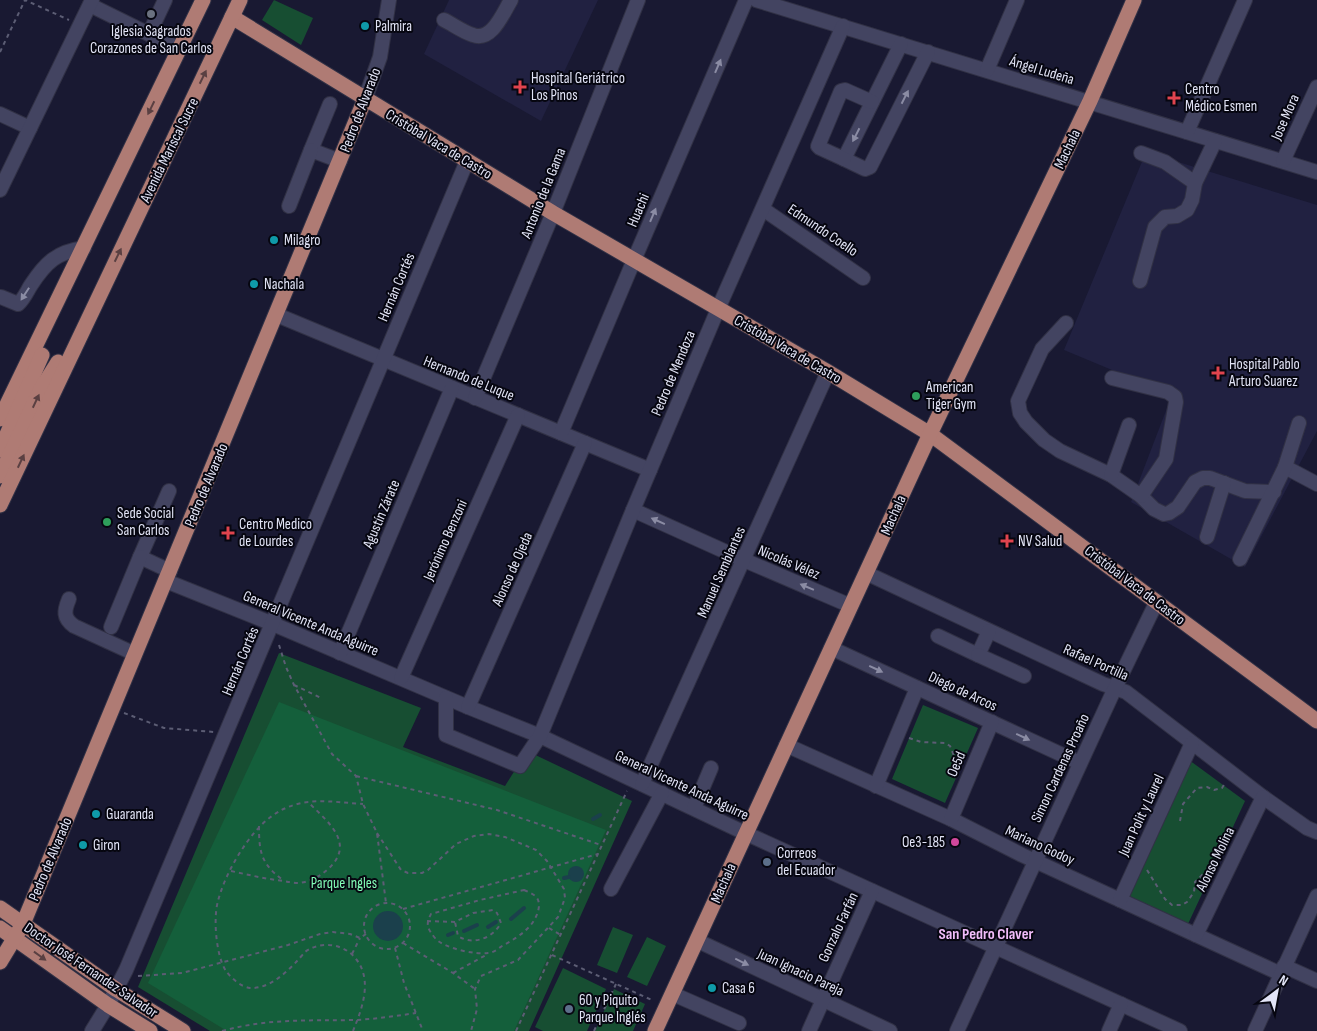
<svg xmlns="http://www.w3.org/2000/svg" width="1317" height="1031" font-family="'Sofia Sans Condensed',sans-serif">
<rect width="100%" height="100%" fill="#191932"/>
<g fill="#212141">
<polygon points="449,0 598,0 541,121 424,54"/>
<polygon points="1146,152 1317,205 1317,431 1245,567 1131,502 1172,395 1064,350"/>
</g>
<g fill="#174e32">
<polygon points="274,0 313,18 301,45 262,20"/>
<polygon points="279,653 421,708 403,747 505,786 527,751 632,801 529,1031 210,1031 138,987"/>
<polygon points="923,705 978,728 945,803 892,779"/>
<polygon points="1189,760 1245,801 1188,924 1128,897"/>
<polygon points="613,927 633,935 617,973 597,965"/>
<polygon points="647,937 666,946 647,986 627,977"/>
<polygon points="563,968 606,989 587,1031 543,1031 535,1027"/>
<polygon points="614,989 645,1004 633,1031 595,1031"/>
</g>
<polygon fill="#145f3b" points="279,702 606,830 514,1031 227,1031 148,983"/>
<g fill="#1b404c">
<circle cx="576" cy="874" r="8"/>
<circle cx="388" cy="926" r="15"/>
</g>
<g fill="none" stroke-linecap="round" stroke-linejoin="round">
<g stroke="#1b404c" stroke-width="4">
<polyline points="593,819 600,815"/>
<polyline points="564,878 569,877"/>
<polyline points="511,919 524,908"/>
<polyline points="488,927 496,922"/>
<polyline points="464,931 477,925"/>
<polyline points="448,935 453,933"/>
</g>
<g stroke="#313145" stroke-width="16">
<g id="minor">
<polyline points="756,0 1317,172"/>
<polyline points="90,5 179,49"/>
<path d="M 444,20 C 454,25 463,32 473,35 C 492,42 503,13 511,0"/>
<polyline points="149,34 165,0"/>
<polyline points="901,44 844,159 865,169 870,167 928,52"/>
<polyline points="987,70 1017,0"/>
<polyline points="365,99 380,57 389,0"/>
<polyline points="330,104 311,150 340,161"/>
<polyline points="0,114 30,128"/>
<polyline points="1187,132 1245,0"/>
<polyline points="1141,153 1165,162 1195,183"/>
<polyline points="844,159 820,148 818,146 841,91 845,90 872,102"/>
<polyline points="1283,161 1317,87"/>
<polyline points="0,190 92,0"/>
<polyline points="289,206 311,150"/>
<polyline points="763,209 863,278"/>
<polyline points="1140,281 1155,227 1165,217 1177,216 1187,210 1192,200 1195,183 1215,141"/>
<path d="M 1,297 L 18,304 C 24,299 27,291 31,285 C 46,262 57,252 84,248"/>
<polyline points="277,315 650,470"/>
<polyline points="1066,323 1042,349 1018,401 1020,413 1026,422 1044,440 1060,451 1111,475 1141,496 1154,509 1164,514 1169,513 1178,507 1195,482 1203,478 1210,478 1245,491 1274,492"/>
<polyline points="1112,378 1168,392 1175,397 1176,402 1166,459 1141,496"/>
<polyline points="475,398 553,213 638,0"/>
<polyline points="561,433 634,260 746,0"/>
<polyline points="1285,467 1317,484"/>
<polyline points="1111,475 1129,425"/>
<polyline points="169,491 140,557 170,571"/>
<polyline points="633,510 744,560 851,606"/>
<polyline points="1207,537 1224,483"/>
<polyline points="1240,559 1285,467 1299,423"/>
<polyline points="866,573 1103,684 1126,692 1263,797 1307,828 1317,832"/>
<polyline points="166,581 273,624 468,707 540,736 745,833 1180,1031"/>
<path d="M 69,599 C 64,611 63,618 74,626 L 135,654"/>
<polyline points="111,627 140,557"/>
<polyline points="938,636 978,655 989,631"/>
<polyline points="831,648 1080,763"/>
<polyline points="340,653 452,388"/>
<polyline points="978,655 1024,676"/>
<polyline points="401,678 518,415"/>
<polyline points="446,698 446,735 520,766 540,736 633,510 718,309 843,26"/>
<polyline points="468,707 585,443"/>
<polyline points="786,745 951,819 1022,855 1281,974"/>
<polyline points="642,784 828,372"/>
<polyline points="876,786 917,688"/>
<polyline points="694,808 711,768"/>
<polyline points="951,819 992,722"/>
<polyline points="611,889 662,793"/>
<polyline points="1120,900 1192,743"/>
<polyline points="1196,935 1263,797"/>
<polyline points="698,941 890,1031"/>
<polyline points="1284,966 1317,981"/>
<polyline points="673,994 739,1023"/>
<path d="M 92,1031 L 108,1005 L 126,970 C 241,701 352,430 467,161"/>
<polyline points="809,1031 872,891"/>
<polyline points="957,1031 1115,688 1157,601"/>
<polyline points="1109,1031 1121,1004"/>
<polyline points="1255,1031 1317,896"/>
</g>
</g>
<g stroke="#313145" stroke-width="17">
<g id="major">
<polyline points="232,17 553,213 828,372 930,434 1317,721"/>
<polyline points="0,419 203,0"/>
<polyline points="0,450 42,355"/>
<polyline points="0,476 41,389 58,362"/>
<polyline points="0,505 240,0"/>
<polyline points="0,908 117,990 183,1031"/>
<polyline points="0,928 108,1005 150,1031"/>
<polyline points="0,962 23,924 365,99"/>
<polyline points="655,1031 930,434 1090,101 1134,0"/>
</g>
</g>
<g stroke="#5c5d74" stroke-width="2" stroke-dasharray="4 4" stroke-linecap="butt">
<polyline points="0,52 25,0 69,20"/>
<polyline points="279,645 286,667 294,685 332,754 356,776 363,804 377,833 386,903"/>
<polyline points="294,685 321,698"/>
<polyline points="124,713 164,728 214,732"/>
<polyline points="909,738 921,742 945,743 950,746 955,758 961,763"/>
<polyline points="356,776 497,810 601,845"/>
<polyline points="1180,821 1183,804 1197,788 1207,787 1214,790 1222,788 1225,783"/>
<path d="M 259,826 C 259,852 261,864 283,880"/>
<polyline points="377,833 401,870 408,873 422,873 428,870 456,844 474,836 489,834 505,837 522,844 536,850 547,861 564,889 565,898 558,917 518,960 481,976 475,989 477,1009 471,1031"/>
<polyline points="1147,870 1165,899 1172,905 1182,905 1187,902 1194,892 1195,882 1205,872"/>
<path d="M 231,871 C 249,875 266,879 284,881 C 289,882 294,883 299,883 C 309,882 319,877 327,870 C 357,844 328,822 308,802"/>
<path d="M 524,890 C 529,892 534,894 537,898 C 543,907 534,923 527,929 C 520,936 511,941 502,946 C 498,949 493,953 488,953 C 475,955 443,948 435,938 C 428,929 425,925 431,914 L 480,900 Z"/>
<circle cx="387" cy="926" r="23"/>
<polyline points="403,909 598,854"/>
<path d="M 427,921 L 455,922 L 473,913 L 493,910 L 497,913 L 501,923 C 493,938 473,946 458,936 L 455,922"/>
<polyline points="549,928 561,935"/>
<polyline points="403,943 453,973 475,989"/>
<polyline points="395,948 404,983 423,1031"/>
<polyline points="352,954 360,938"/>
<polyline points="552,955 654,1001"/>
<polyline points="453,973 488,954"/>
<polyline points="138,976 182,973 288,945 320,934 333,932 350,934 360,938 366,934"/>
<path d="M 222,1031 C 269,1018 308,1021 355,1020 C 376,1019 396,1016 416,1013"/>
<path d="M 353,1031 C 362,1009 373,980 356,959 C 345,944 321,940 305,952 C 303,954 300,958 298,960 C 286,973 269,989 250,988 C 241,987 231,978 226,971 C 216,956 213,918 218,901 C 225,873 249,832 272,816 C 301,795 330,802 363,804"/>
<polyline points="516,1031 627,791"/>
<polyline points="594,1031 616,984"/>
</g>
<use href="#minor" stroke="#434461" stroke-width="14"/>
<use href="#major" stroke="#af7b74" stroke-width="15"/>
</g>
<defs><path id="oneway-solid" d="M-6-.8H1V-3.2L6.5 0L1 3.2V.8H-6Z" transform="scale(1.25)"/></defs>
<g fill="#8b8ca4">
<use href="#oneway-solid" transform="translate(718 66) rotate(-67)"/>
<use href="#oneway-solid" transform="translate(905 97) rotate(-63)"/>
<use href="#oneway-solid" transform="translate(856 135) rotate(117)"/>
<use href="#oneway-solid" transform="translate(653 215) rotate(-67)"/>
<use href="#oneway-solid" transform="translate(25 294) rotate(123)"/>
<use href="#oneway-solid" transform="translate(658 521) rotate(-156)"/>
<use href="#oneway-solid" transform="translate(807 587) rotate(-157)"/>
<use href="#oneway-solid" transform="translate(876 669) rotate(25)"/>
<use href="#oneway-solid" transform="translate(1023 737) rotate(25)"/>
<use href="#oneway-solid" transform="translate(742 962) rotate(26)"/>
</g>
<g fill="#5a4042">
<use href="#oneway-solid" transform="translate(203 77) rotate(-64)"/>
<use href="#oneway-solid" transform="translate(151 108) rotate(116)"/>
<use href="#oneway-solid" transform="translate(118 255) rotate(-64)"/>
<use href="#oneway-solid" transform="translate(36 401) rotate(-65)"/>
<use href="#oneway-solid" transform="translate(21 461) rotate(-65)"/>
<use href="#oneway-solid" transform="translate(40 956) rotate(36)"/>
</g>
<circle fill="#6b7280" stroke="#060610" stroke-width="2" cx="151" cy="14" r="5"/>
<g fill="#0f9aa8" stroke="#060610" stroke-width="2">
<circle cx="365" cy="26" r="5"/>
<circle cx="274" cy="240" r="5"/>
<circle cx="254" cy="284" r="5"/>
<circle cx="96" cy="814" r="5"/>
<circle cx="83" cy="845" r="5"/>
<circle cx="712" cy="988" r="5"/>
</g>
<g fill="#e0444e" stroke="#060610" stroke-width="2">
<path d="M517.5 79.5h5v5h5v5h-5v5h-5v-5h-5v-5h5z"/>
<path d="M1171.5 90.5h5v5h5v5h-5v5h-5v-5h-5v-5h5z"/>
<path d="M1215.5 365.5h5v5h5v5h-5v5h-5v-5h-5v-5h5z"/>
<path d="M225.5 525.5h5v5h5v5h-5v5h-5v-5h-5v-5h5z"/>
<path d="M1004.5 533.5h5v5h5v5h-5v5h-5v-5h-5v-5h5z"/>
</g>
<g fill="#2e9e5b" stroke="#060610" stroke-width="2">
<circle cx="916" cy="396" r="5"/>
<circle cx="107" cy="522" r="5"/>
</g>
<circle fill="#d1479c" stroke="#060610" stroke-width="2" cx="955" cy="842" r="5"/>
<g fill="#5c6f8a" stroke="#060610" stroke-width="2">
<circle cx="767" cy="862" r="5"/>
<circle cx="569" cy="1009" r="5"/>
</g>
<g text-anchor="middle" stroke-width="4" stroke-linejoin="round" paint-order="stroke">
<g font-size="15" fill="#e2e4f6" stroke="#060610" text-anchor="start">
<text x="375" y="31">Palmira</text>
<text x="151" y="36" text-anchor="middle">Iglesia Sagrados<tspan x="151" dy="17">Corazones de San Carlos</tspan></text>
<text x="531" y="83">Hospital Geriátrico<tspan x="531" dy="17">Los Pinos</tspan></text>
<text x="1185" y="94">Centro<tspan x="1185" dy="17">Médico Esmen</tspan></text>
<text x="284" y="245">Milagro</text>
<text x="264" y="289">Nachala</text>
<text x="1229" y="369">Hospital Pablo<tspan x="1229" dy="17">Arturo Suarez</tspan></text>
<text x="926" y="392">American<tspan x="926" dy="17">Tiger Gym</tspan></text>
<text x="117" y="518">Sede Social<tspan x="117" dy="17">San Carlos</tspan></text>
<text x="239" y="529">Centro Medico<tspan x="239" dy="17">de Lourdes</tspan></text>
<text x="1018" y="546">NV Salud</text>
<text x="106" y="819">Guaranda</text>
<text x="945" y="847" text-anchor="end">Oe3-185</text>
<text x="93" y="850">Giron</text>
<text x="777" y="858">Correos<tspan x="777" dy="17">del Ecuador</tspan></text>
<text x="722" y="993">Casa 6</text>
<text x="579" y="1005">60 y Piquito<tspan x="579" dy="17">Parque Inglés</tspan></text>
</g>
<g font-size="15" fill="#e2e4f6" stroke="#060610">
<text transform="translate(1042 70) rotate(17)" y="5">Ángel Ludeña</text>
<text transform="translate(360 110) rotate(-69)" y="5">Pedro de Alvarado</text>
<text transform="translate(1285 117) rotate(-66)" y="5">Jose Mora</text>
<text transform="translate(439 144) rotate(31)" y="5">Cristóbal Vaca de Castro</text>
<text transform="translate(1067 149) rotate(-64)" y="5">Machala</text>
<text transform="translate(169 150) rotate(-64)" y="5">Avenida Mariscal Sucre</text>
<text transform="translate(543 193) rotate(-68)" y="5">Antonio de la Gama</text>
<text transform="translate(638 210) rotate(-67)" y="5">Huachi</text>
<text transform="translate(823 230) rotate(34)" y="5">Edmundo Coello</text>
<text transform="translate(396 287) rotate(-67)" y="5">Hernán Cortés</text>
<text transform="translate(788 349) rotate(30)" y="5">Cristóbal Vaca de Castro</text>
<text transform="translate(673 373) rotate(-67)" y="5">Pedro de Mendoza</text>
<text transform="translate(469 378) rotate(22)" y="5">Hernando de Luque</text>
<text transform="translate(206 485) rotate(-67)" y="5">Pedro de Alvarado</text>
<text transform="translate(381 514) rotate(-67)" y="5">Agustín Zárate</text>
<text transform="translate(893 515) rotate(-66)" y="5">Machala</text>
<text transform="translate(445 540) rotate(-66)" y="5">Jerónimo Benzoni</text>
<text transform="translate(789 562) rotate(23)" y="5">Nicolás Vélez</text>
<text transform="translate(512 569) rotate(-66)" y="5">Alonso de Ojeda</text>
<text transform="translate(721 572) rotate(-66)" y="5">Manuel Semblantes</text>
<text transform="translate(1135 585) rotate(37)" y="5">Cristóbal Vaca de Castro</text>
<text transform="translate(311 623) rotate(23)" y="5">General Vicente Anda Aguirre</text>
<text transform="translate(240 661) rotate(-67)" y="5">Hernán Cortés</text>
<text transform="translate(1096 662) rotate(24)" y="5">Rafael Portilla</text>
<text transform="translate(963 691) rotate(25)" y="5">Diego de Arcos</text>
<text transform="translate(956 764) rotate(-67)" y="5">Oe5d</text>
<text transform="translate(1060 768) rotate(-65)" y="5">Simon Cardenas Proaño</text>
<text transform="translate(682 785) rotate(25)" y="5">General Vicente Anda Aguirre</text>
<text transform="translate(1141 815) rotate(-65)" y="5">Juan Polit y Laurel</text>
<text transform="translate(1040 845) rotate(25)" y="5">Mariano Godoy</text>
<text transform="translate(50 859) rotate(-67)" y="5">Pedro de Alvarado</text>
<text transform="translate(1215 859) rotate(-64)" y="5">Alonso Molina</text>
<text transform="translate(723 883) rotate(-66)" y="5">Machala</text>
<text transform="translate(838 927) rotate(-65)" y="5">Gonzalo Farfán</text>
<text transform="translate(91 970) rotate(34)" y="5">Doctor José Fernandez Salvador</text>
<text transform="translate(801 972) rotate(25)" y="5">Juan Ignacio Pareja</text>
</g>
<g font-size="15" fill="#82fcb7" stroke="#060610">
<text x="344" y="888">Parque Ingles</text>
</g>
<g font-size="16" font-weight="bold" fill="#f0bcf9" stroke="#060610">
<text x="986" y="939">San Pedro Claver</text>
</g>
</g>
<g transform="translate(1277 991) rotate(32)" stroke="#060610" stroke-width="4" paint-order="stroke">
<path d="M0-4L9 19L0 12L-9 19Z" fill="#e2e4f6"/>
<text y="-8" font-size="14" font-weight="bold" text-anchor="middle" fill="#e2e4f6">N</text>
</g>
</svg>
